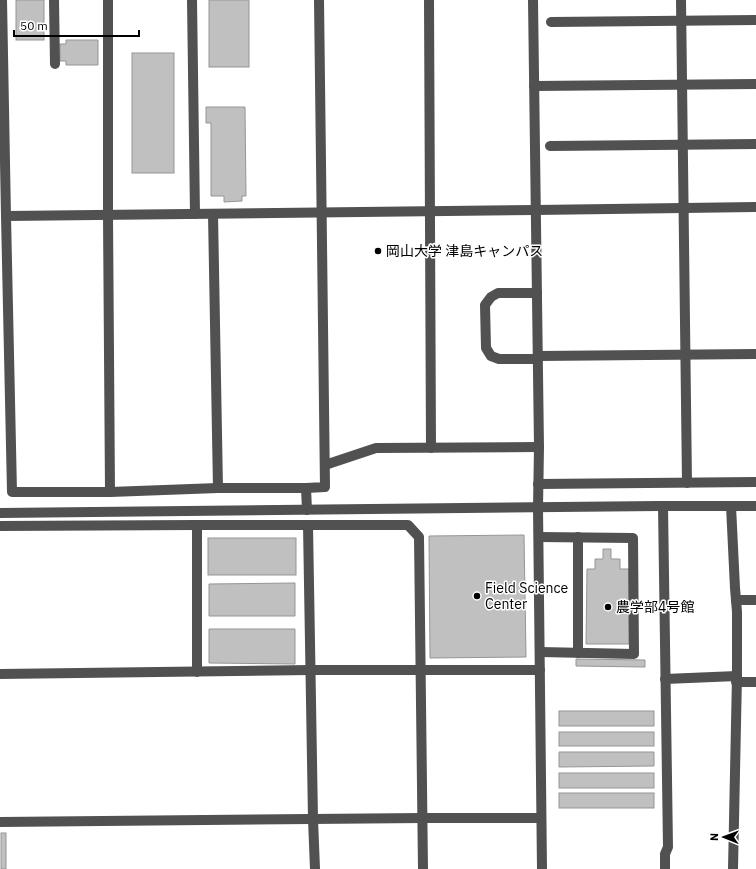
<svg xmlns="http://www.w3.org/2000/svg" width="756" height="869" font-family="'IBM Plex Sans','Noto Sans JP',sans-serif">
<rect width="100%" height="100%" fill="#fff"/>
<g fill="#c0c0c0" stroke="#959595">
<rect x="16" y="0" width="28" height="40"/>
<rect x="209" y="0" width="40" height="67"/>
<polygon points="66,40 98,40 98,65 66,65 66,61 60,61 60,44 66,44"/>
<rect x="132" y="53" width="42" height="120"/>
<polygon points="206,107 245,107 246,196 242,196 242,201 224,202 224,196 211,196 211,123 206,123"/>
<polygon points="524,535 526,657 430,658 429,536"/>
<rect x="208" y="538" width="88" height="37"/>
<polygon points="603,549 611,549 611,559 620,559 620,569 629,569 629,644 586,644 587,569 595,569 595,559 603,559"/>
<polygon points="295,583 295,616 209,616 209,584"/>
<polygon points="209,629 295,629 295,664 209,663"/>
<polygon points="576,659 645,660 645,667 576,666"/>
<rect x="559" y="711" width="95" height="15"/>
<rect x="559" y="732" width="95" height="14"/>
<polygon points="559,752 654,752 654,766 559,767"/>
<rect x="559" y="773" width="95" height="15"/>
<rect x="559" y="793" width="95" height="15"/>
<rect x="1" y="833" width="5" height="36"/>
</g>
<g fill="none" stroke-linecap="round" stroke-linejoin="round">
<g stroke="#515151" stroke-width="10">
<polyline points="2,0 6,216"/>
<polyline points="54,0 55,64"/>
<polyline points="108,0 108,215 110,492"/>
<polyline points="192,0 195,214"/>
<polyline points="429,0 431,448"/>
<polyline points="533,0 539,447 538,508 542,869"/>
<polyline points="681,0 687,483"/>
<polyline points="551,22 756,20"/>
<polyline points="534,86 756,84"/>
<polyline points="550,146 756,144"/>
<polyline points="213,214 218,488"/>
<polyline points="537,293 498,293 491,297 485,305 486,348 491,356 499,359 538,359"/>
<polyline points="538,356 756,354"/>
<polyline points="325,465 376,448 539,447"/>
<polyline points="538,484 756,482"/>
<polyline points="306,488 325,487 319,0"/>
<polyline points="663,506 668,847 665,854 665,869"/>
<polyline points="731,506 735,588 736,600 756,600"/>
<polyline points="307,510 306,488 218,488 110,492 12,492 6,216 536,210 756,207"/>
<polyline points="0,513 659,506 756,506"/>
<polyline points="0,526 197,525"/>
<polyline points="539,537 633,538 634,654 540,652"/>
<polyline points="578,653 578,537"/>
<polyline points="197,672 197,525 308,525"/>
<polyline points="0,674 310,670 540,670"/>
<polyline points="665,679 737,676"/>
<polyline points="736,682 756,682"/>
<polyline points="0,822 423,818 541,818"/>
<polyline points="315,869 313,819 308,525 408,525 419,537 423,869"/>
<polyline points="733,869 737,676 737,612 736,600"/>
</g>
</g>
<g fill="#000" stroke="#fff" stroke-width="1.5">
<circle cx="378" cy="251" r="4"/>
<circle cx="477" cy="596" r="4"/>
<circle cx="608" cy="607" r="4"/>
</g>
<g text-anchor="middle" stroke-width="3" stroke-linejoin="round" paint-order="stroke">
<g font-size="14" fill="#000" stroke="#fff" text-anchor="start">
<text x="386" y="256">岡山大学 津島キャンパス</text>
<text x="485" y="593">Field Science<tspan x="485" dy="16">Center</tspan></text>
<text x="616" y="612">農学部4号館</text>
</g>
</g>
<g transform="translate(724 837) rotate(271)" stroke="#ffffff" stroke-width="3" paint-order="stroke">
<path d="M0-3L7 15L0 10L-7 15Z" fill="#000000"/>
<text y="-6" font-size="11" font-weight="bold" text-anchor="middle" fill="#000000">N</text>
</g>
<path d="M14 30v6h125v-6" fill="none" stroke="#000000" stroke-width="2"/>
<text x="20" y="30" font-size="12" fill="#000000" stroke="#ffffff" stroke-width="3" paint-order="stroke">50 m</text>
</svg>
